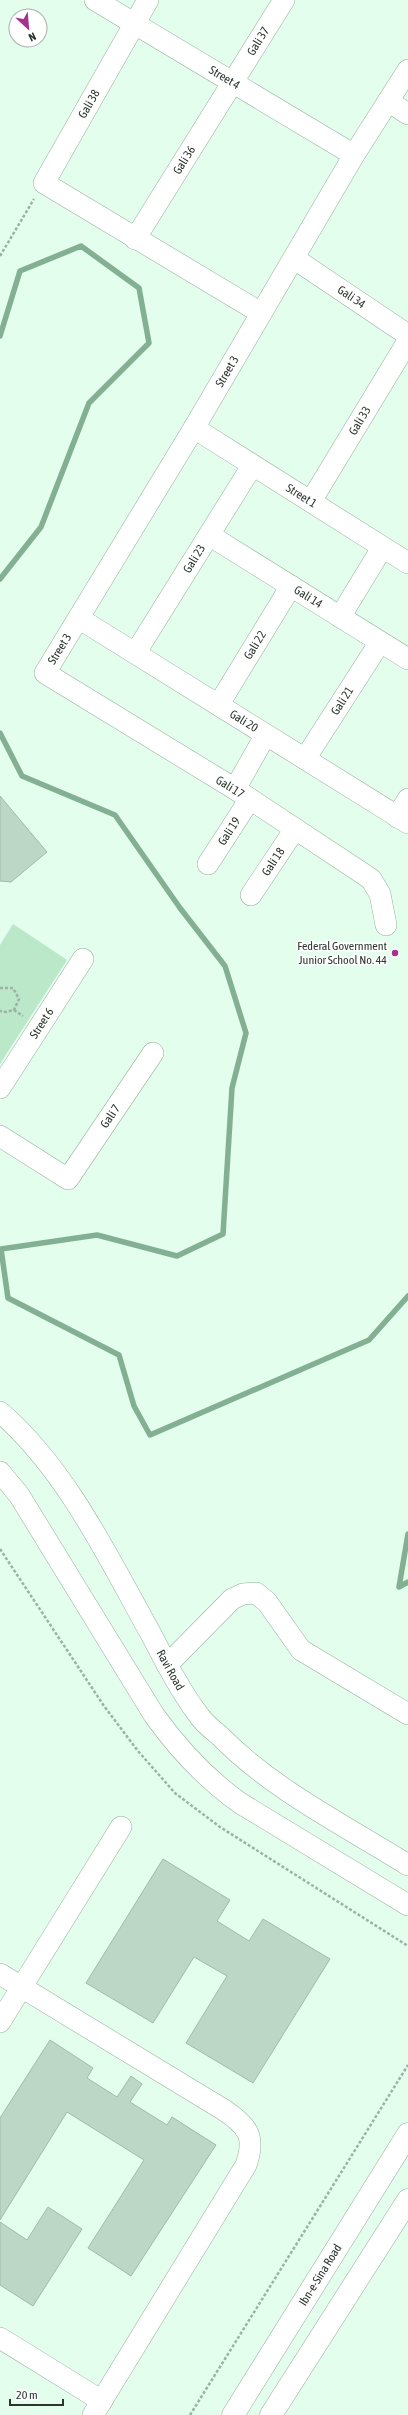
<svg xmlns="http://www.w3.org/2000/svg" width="408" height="2415" font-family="'Asap Condensed',sans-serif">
<rect width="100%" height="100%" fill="#e3feec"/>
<polygon fill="#bae8c9" points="13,924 67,960 0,1064 0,945"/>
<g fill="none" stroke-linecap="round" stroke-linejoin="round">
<g stroke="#83b093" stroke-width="5.5">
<polyline points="0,336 20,271 81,246 139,288 149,343 89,403 41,527 0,579"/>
<polyline points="0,733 22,776 115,815 180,908 225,966 246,1033 232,1088 223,1234 177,1256 97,1235 1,1249 8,1298 119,1355 134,1406 150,1435 369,1340 408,1296"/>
<polyline points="408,1534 399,1587 408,1582"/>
</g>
</g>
<g fill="#bcd7c5" stroke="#a1bba9">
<polygon points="0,796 47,852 11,882 0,881"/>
<polygon points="163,1859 230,1900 217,1921 249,1941 263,1919 330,1959 253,2083 186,2043 227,1976 194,1957 153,2023 86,1983"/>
<polygon points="50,2040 93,2068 87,2078 117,2097 131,2076 142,2084 130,2102 167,2125 172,2117 216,2145 131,2276 88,2248 144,2160 67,2112 0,2220 0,2118"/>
<polygon points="48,2207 82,2229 33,2306 0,2285 0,2222 27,2240"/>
</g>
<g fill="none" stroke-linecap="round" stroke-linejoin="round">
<g stroke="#95af9d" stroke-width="22">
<g id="minor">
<path id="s1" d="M 95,0 L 354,155"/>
<polyline points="148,0 44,183 261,313"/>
<polyline points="388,101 408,114"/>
<path id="s2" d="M 135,239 L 284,0"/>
<path id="s3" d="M 295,259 L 408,335"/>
<path id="s4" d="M 194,428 L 408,563"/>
<path id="s5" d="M 311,501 L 408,341"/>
<path id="s6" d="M 209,535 L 408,659"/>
<polyline points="340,617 382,548"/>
<path id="s7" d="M 80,619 L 408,823"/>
<path id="s8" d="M 136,652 L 252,466"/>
<path id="s9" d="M 219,704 L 291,586"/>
<path id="s10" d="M 305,759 L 380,642"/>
<polyline points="235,789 265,736"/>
<polyline points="397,817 408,799"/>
<path id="s11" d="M 208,864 L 250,799"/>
<path id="s12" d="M 251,895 L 295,829"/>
<path id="s13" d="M 386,925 L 380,894 L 371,879 L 235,789 L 45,673 L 194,428 L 354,155 L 408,70"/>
<path id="s14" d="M 0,1088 L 83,959"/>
<path id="s15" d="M 0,1136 L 68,1179 L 153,1053"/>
<path id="s16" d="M 0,1412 C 67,1470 109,1559 152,1636 C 166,1663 181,1692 200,1717 C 205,1724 213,1730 220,1736 C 273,1790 344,1825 408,1865"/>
<path d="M 0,1472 L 19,1495 L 154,1715 C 179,1750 205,1778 240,1803 L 408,1905"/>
<polyline points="167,1665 232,1599 243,1594 256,1593 267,1602 301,1650 408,1714"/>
<path d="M 0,1974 L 224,2110 C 248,2126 256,2137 246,2165 L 93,2415"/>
<polyline points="0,2022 121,1827"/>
<polyline points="0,2338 102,2401"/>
</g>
</g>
<g stroke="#95af9d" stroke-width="23">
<g id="major">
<path id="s17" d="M 233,2415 L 408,2134"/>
<polyline points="271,2415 408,2200"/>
</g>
</g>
<g stroke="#9db1a4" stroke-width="2.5" stroke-dasharray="3 2" stroke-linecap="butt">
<polyline points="0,256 34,199"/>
<polyline points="0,988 13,988 19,999 14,1010 6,1012 0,1011"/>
<polyline points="14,1010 23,1016"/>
<polyline points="0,1549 104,1706 138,1751 175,1793 220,1827 408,1946"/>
<polyline points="190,2415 408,2065"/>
</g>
<use href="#minor" stroke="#fff" stroke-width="21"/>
<use href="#major" stroke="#fff" stroke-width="22"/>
</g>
<circle fill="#a43390" stroke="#fff" stroke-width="1.5" cx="395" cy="953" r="4"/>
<g text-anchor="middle" stroke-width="3.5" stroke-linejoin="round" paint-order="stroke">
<g font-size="12" fill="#2c362f" stroke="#fff">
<text dy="4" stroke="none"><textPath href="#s2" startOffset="233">Gali 37</textPath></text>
<text dy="4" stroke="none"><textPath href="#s1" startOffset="151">Street 4</textPath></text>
<text transform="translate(89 104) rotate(-60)" y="4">Gali 38</text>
<text dy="4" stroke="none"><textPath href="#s2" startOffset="93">Gali 36</textPath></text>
<text dy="4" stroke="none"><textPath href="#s3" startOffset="68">Gali 34</textPath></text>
<text dy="4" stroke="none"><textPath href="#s13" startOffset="787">Street 3</textPath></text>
<text dy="4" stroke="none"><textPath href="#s5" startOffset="94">Gali 33</textPath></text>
<text dy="4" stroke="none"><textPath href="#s4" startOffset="127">Street 1</textPath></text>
<text dy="4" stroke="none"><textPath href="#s8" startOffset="110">Gali 23</textPath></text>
<text dy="4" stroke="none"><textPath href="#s6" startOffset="117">Gali 14</textPath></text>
<text dy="4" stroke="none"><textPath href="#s9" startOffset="69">Gali 22</textPath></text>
<text dy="4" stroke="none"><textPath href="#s13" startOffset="463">Street 3</textPath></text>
<text dy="4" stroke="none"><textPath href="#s10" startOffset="69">Gali 21</textPath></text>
<text dy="4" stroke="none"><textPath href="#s7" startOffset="193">Gali 20</textPath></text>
<text transform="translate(230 787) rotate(32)" y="4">Gali 17</text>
<text dy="4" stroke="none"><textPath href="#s11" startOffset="39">Gali 19</textPath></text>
<text dy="4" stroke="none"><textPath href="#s12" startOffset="40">Gali 18</textPath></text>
<text dy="4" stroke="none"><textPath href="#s14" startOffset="77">Street 6</textPath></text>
<text dy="4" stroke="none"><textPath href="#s15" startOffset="156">Gali 7</textPath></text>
<text dy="4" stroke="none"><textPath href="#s16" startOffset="311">Ravi Road</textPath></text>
<text dy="4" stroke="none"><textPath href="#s17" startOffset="165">Ibn-e-Sina Road</textPath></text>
</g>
<g font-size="12" fill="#2c362f" stroke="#fff" text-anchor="end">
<text x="387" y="950">Federal Government<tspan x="387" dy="14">Junior School No. 44</tspan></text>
</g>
</g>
<g transform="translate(28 28) rotate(154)"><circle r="19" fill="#ffffff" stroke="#abafac"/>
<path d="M0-3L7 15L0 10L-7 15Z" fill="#a43390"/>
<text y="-6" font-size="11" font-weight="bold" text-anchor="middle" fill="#2c362f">N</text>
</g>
<path d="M10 2399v6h53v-6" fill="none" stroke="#2c362f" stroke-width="2"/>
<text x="16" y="2399" font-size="12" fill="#2c362f" stroke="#ffffff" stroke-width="3" paint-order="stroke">20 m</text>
</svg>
